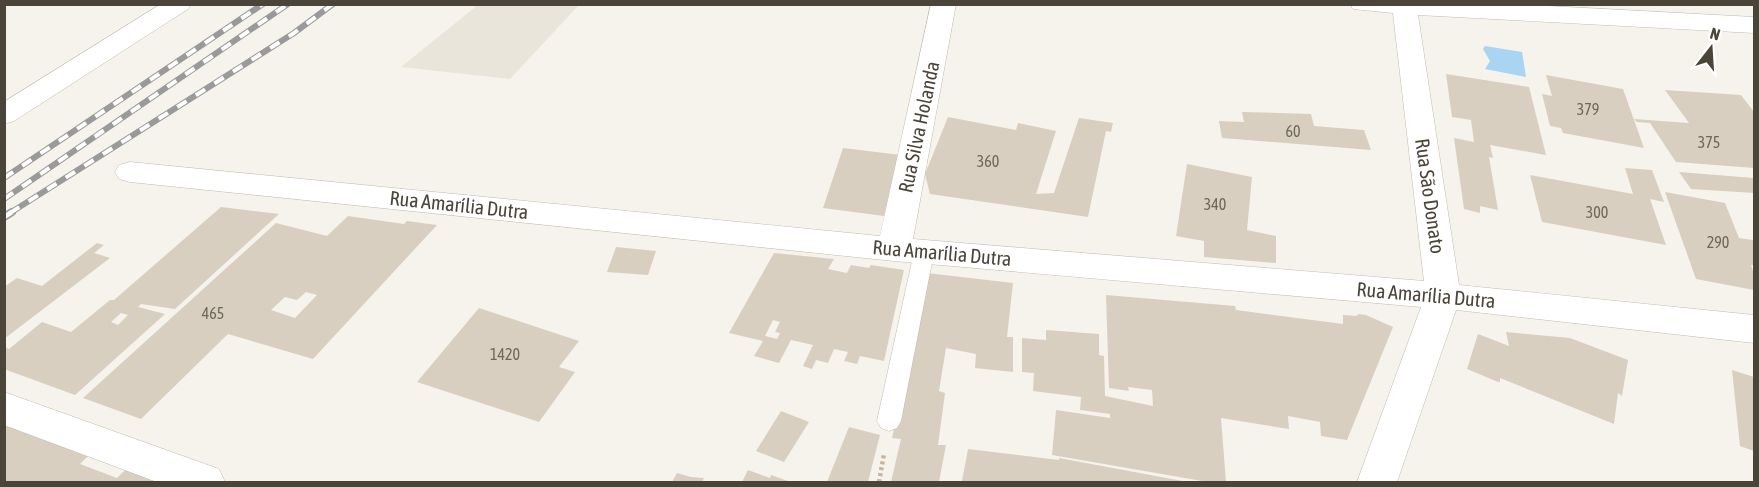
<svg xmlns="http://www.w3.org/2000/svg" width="1759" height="487" font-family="'Asap Condensed',sans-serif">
<rect width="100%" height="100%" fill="#f6f3ec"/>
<polygon fill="#eae5da" points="479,4 579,4 579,5 510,79 401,67"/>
<polygon fill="#a9d4f2" points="1485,46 1522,52 1526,77 1485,69 1490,61 1483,49"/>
<g fill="#d8cfc1" fill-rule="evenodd">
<polygon points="1446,74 1529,87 1546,155 1490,145 1493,158 1489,157 1498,210 1480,206 1480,213 1464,209 1454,138 1474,142 1471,120 1452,117"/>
<polygon points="1546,75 1623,89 1644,148 1563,133 1561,128 1550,126 1542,94 1552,96"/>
<polygon points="1665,90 1741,95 1754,112 1754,168 1676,162 1650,123 1637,122 1634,119 1689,123"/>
<polygon points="1242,112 1311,114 1314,126 1364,130 1371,150 1222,138 1219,121 1244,122"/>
<polygon points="948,117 1016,130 1018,123 1056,131 1036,194 1054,193 1079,118 1113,123 1111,132 1106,131 1088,217 930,194 925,174"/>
<polygon points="843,148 901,155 884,216 823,208"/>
<polygon points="1187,164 1252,177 1247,230 1276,236 1276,263 1204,257 1204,241 1176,236"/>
<polygon points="1625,168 1652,170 1664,202 1650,199 1666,245 1542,222 1530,175 1633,194"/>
<polygon points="1679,172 1754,178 1754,193 1691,189"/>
<polygon points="1665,192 1725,203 1739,238 1753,240 1754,244 1754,265 1751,265 1754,274 1754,290 1696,279"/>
<path d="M 221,207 L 279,214 L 175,309 L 141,304 L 138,307 L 165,314 L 75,395 L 4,369 L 4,346 L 9,349 L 42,322 L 71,332 L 110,300 L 114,300 ZM 121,313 L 128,315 L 118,325 L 111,322 Z"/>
<path d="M 348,216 L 404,224 L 407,221 L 437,225 L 313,359 L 228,334 L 141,419 L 83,398 L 276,223 L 327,236 ZM 306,292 L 317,295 L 295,318 L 271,310 L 285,297 L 297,300 Z"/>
<polygon points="97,243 104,245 94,253 110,258 4,339 4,287 17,278 42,286"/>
<polygon points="616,247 656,251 648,275 607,272"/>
<path d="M 774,253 L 834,259 L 828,269 L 847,273 L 851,265 L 869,268 L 871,265 L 904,270 L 884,361 L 860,356 L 857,364 L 844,361 L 848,352 L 834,349 L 828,363 L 816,360 L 812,369 L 803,366 L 813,345 L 791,340 L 779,363 L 754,356 L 763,341 L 729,333 ZM 773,320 L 780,322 L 775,332 L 780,333 L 777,339 L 765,336 Z"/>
<polygon points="927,273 1013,283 1007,337 1013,337 1013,372 975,368 976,354 946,348 939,391 945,393 938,445 946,445 939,482 891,482 901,439 892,438"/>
<polygon points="1106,295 1235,306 1236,310 1343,324 1343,315 1357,316 1358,314 1366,315 1393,327 1347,440 1321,436 1320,422 1288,416 1289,429 1221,418 1226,482 1208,482 1052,455 1056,410 1110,418 1110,414 1080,410 1081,397 1033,391 1034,373 1022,372 1022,338 1046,340 1046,330 1099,334 1099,355 1104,356 1105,396 1153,406 1152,390 1128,387 1129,391 1109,388"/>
<polygon points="479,308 579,341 559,367 575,372 539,422 417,382"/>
<polygon points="1506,332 1570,338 1628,360 1622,396 1618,393 1614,424 1500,378 1500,382 1498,382 1467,369 1478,334 1509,346"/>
<polygon points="1732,370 1754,377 1754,451 1740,446"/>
<polygon points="781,411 809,422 784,462 756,451"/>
<polygon points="4,419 91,453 80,464 117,478 129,466 170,482 4,482"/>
<polygon points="849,427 880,435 868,482 827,482"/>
<polygon points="968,449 1059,460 1059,458 1188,482 967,482 962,481"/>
<polygon points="748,470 770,478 771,475 791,482 742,482"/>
<polygon points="677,473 691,477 704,478 702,482 672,482"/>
</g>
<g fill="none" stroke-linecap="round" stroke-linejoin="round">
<g stroke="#c2bbae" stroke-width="1">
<polygon id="service" points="924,245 931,247 934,252 901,421 897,428 889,431 881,428 877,421 914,252 917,247"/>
</g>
<g stroke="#c2bbae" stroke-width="1">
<g id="minor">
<polygon points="161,4 191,4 188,9 14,121 4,124 4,102"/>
<polygon points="931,4 956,4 913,239 1424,281 1393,13 1353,9 1350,4 1512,4 1754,17 1754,33 1418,15 1459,285 1754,315 1754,343 1456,310 1397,482 1357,482 1421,307 894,261 130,182 119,179 115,172 119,165 130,162 880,236"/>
<polygon points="4,392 219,469 225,482 157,482 4,425"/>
</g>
</g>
<polyline stroke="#c4b79f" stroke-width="4.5" stroke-dasharray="3 3" stroke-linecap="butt" points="879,482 884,454"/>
<use href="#service" fill="#fff" fill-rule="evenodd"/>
<use href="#minor" fill="#fff" fill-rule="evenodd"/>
<g stroke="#9a9a9a" stroke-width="6">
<g id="rail-far1">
<polyline points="4,178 263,4"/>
<polyline points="4,199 288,4"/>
<polyline points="10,213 294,33 333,4"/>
</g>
</g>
<g stroke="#9a9a9a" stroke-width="8">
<polyline id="rail" points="4,217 12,212"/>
</g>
<use href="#rail-far1" stroke="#fff" stroke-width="4" stroke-dasharray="11" stroke-linecap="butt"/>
<use href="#rail" stroke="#fff" stroke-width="5" stroke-dasharray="15" stroke-linecap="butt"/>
</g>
<g text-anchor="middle" stroke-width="4.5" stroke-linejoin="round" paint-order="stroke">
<g font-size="16" fill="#6e675b">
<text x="1588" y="115">379</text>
<text x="1293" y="137">60</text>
<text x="1709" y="148">375</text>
<text x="988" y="167">360</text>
<text x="1215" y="210">340</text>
<text x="1597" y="218">300</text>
<text x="1718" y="248">290</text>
<text x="213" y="319">465</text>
<text x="505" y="360">1420</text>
</g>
<g font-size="20" fill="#4b4439" stroke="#fff">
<text transform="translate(919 127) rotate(-78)" y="7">Rua Silva Holanda</text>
<text transform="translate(1430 196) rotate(82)" y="7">Rua São Donato</text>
<text transform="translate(459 205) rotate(6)" y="7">Rua Amarília Dutra</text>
<text transform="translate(942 253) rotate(5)" y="7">Rua Amarília Dutra</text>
<text transform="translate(1426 295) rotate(5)" y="7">Rua Amarília Dutra</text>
</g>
</g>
<rect width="1759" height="487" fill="none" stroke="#4b4439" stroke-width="12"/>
<g transform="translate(1711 48) rotate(17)" stroke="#ffffff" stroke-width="4.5" paint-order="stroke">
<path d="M0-4.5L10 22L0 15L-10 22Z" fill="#4b4439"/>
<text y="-9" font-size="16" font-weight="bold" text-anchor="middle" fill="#4b4439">N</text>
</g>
</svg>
